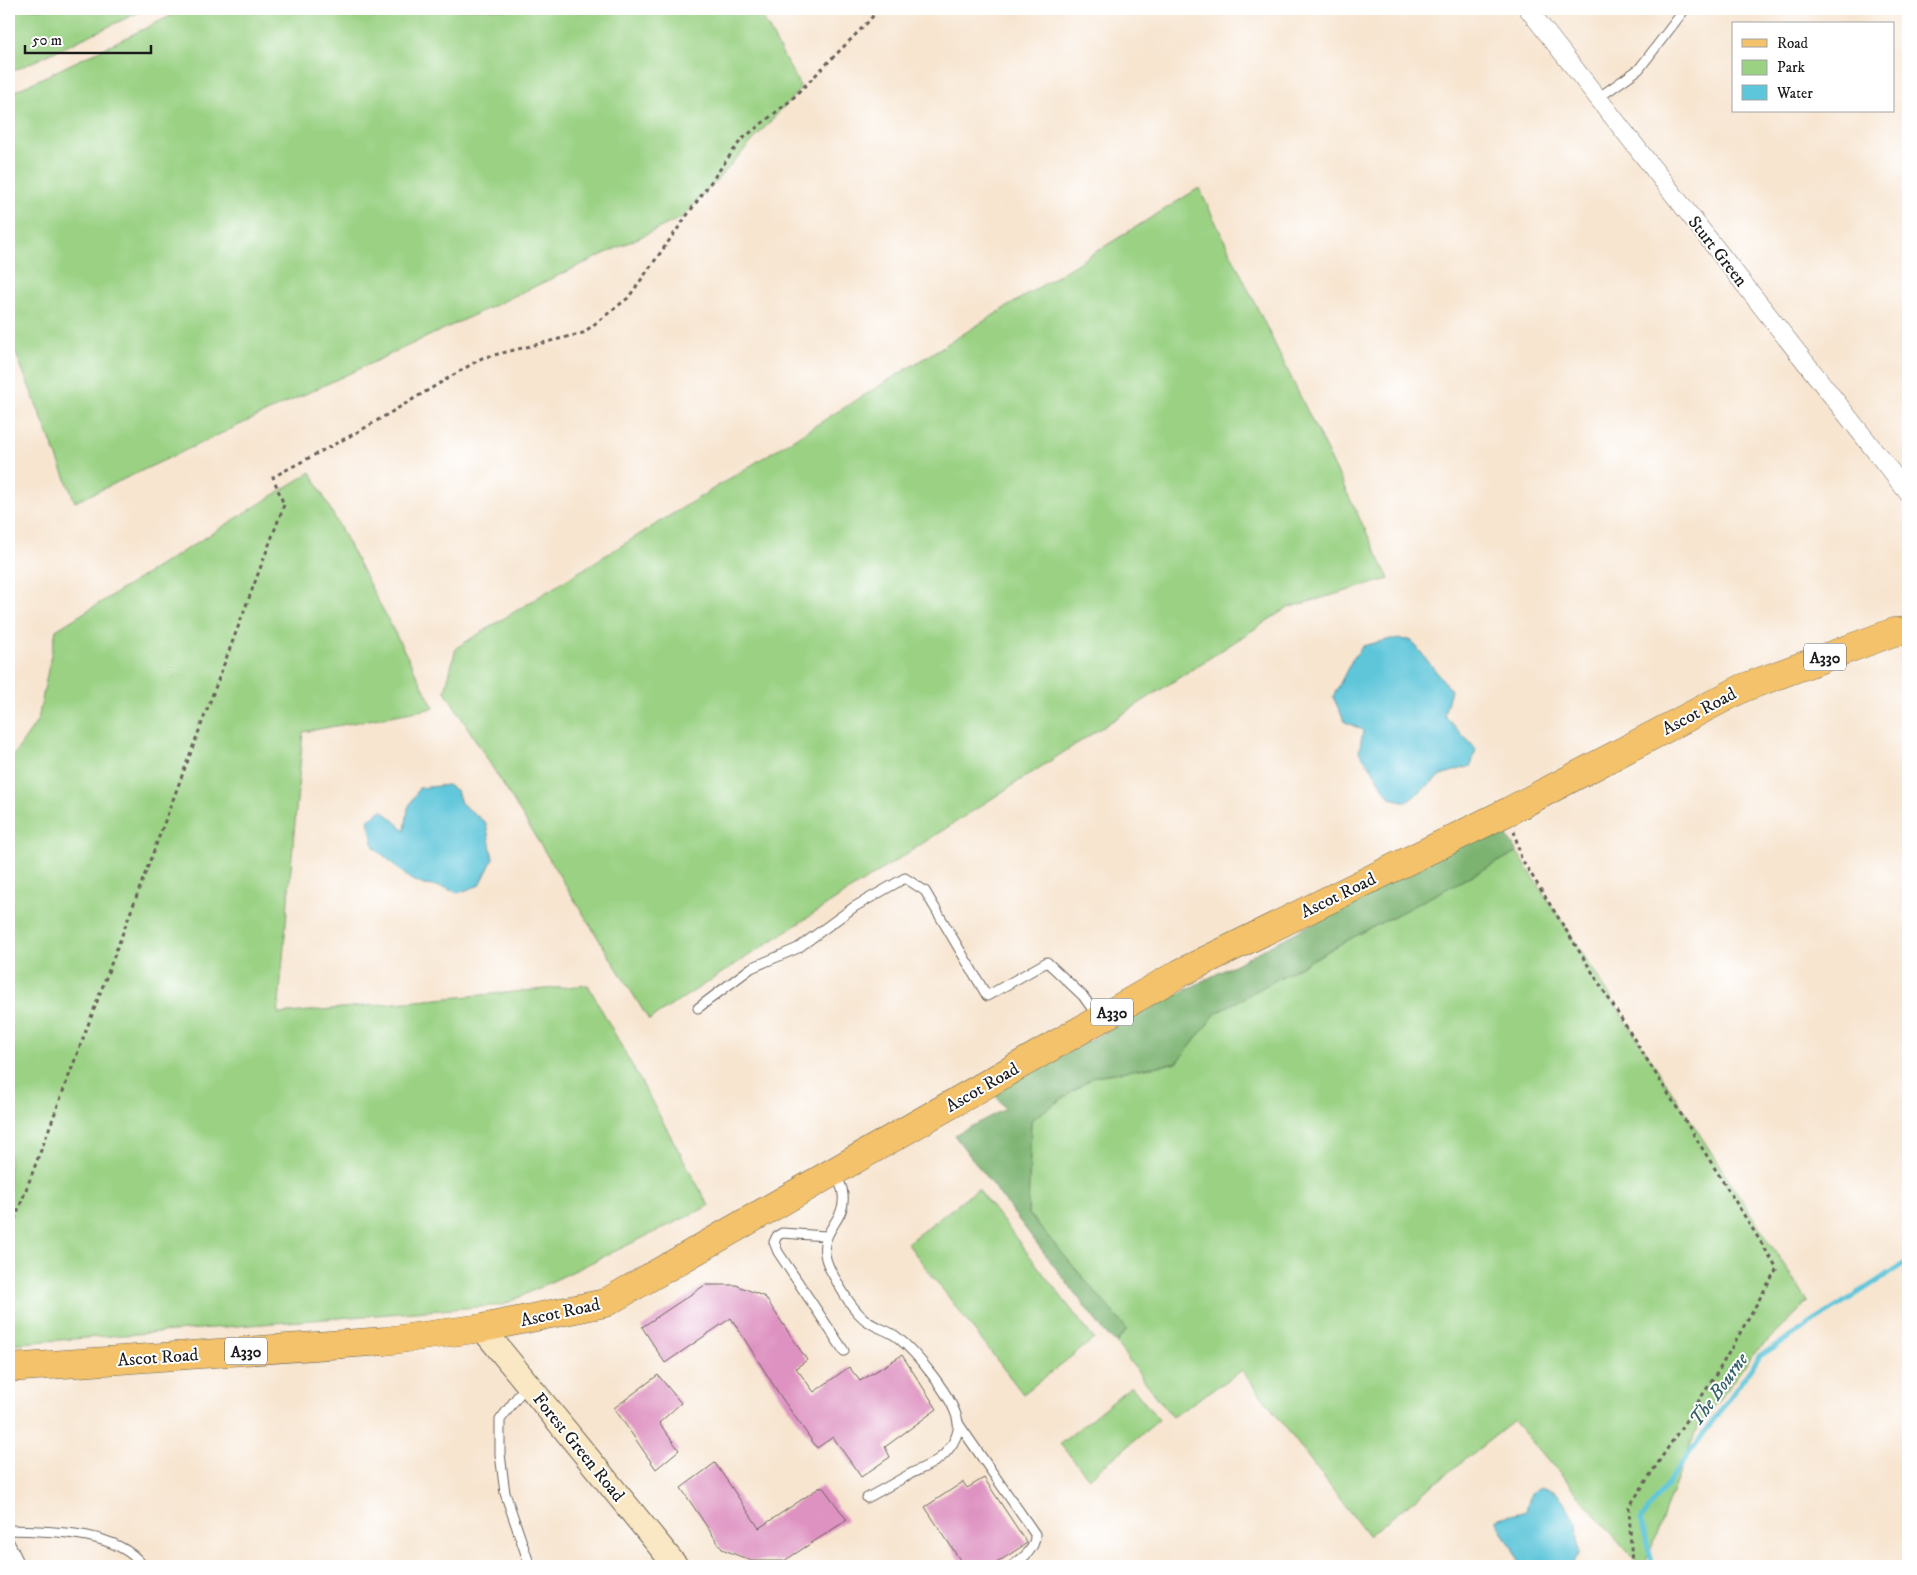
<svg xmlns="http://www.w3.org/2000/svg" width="1917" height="1575" font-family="'IM FELL DW Pica',serif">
<rect width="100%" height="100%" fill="#fff"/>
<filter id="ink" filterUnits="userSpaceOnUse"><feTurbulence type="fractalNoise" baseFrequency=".02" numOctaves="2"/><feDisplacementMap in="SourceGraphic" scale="10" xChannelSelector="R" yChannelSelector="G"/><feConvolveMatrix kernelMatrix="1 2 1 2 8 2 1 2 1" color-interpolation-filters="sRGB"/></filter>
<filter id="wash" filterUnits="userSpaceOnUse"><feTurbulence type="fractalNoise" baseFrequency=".0096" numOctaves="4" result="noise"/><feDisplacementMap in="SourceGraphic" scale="20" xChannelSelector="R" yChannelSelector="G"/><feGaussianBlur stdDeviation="1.12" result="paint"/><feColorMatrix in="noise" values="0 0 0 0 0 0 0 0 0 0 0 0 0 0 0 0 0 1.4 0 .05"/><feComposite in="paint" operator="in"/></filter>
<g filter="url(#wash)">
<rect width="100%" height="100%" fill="#f7e5d0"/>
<g fill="#9ad183" stroke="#5b7650">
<polygon points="9,9 146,9 9,73"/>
<polygon points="185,9 758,9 801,88 683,217 75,502 9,336 9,94"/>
<polygon points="1199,188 1389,579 1287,608 649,1020 445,691 456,648"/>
<polygon points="311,472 434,708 303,732 278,1014 588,985 709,1206 503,1305 9,1344 9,762 38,720 56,630"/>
<polygon points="1517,852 1808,1302 1751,1357 1697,1428 1644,1566 1640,1566 1514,1421 1368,1536 1242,1370 1172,1417 1116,1343 1127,1330 1028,1213 1031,1120 1095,1076 1177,1063 1216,1013 1346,941"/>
<polygon points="978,1189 1094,1339 1023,1394 907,1243"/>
<polygon points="1131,1386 1159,1420 1089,1478 1060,1444"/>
</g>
<polygon fill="#7bb371" stroke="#4c6846" points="1499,823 1517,852 1346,941 1216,1013 1177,1063 1095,1076 1031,1120 1028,1213 1127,1329 1116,1343 1106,1334 954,1135 1005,1109 993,1091 1289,936"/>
<g fill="#5ec6da" stroke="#3d717b">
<polygon points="1391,639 1411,640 1451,690 1444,715 1476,749 1471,766 1441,775 1407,802 1390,798 1372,769 1359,752 1363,730 1345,722 1333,697 1352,660 1363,646"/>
<polygon points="448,785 457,791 461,803 486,823 493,859 480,885 458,893 443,887 424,885 410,879 374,847 368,820 382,810 405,830 408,808 419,788"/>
<polygon points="1541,1487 1557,1492 1577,1523 1579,1554 1571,1566 1522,1566 1496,1519 1526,1511 1531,1493"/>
</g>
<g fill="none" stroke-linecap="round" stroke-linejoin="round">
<polyline stroke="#5ec6da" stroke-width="5" points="1653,1566 1641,1520 1760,1356 1908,1261"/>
</g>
<g id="blocks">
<g fill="#de92c1">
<polygon points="705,1285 736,1285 765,1297 807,1360 796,1368 814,1392 849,1367 860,1381 902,1355 937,1409 885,1447 890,1457 861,1477 833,1437 817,1448 781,1397 731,1318 665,1363 642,1327"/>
<polygon points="658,1375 681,1403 659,1423 679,1450 656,1469 614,1408"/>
<polygon points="715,1463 759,1528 822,1486 847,1520 784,1561 752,1561 722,1549 681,1488"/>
<polygon points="984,1478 1027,1543 992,1566 964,1566 925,1507 963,1482 967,1488"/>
</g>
</g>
</g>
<g filter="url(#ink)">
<use href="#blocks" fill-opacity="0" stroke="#69625b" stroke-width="1"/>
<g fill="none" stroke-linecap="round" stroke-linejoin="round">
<g stroke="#69625b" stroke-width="11">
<g id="service">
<polyline points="1598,98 1639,69 1685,9"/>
<polyline points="698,1008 751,968 798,948 854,907 905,878 925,891 987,996 1047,962 1083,996 1098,1017"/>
<path d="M 835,1174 C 839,1181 843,1188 843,1195 C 847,1225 809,1232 832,1273 C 841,1289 852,1310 867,1321 C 876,1328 888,1330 897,1337 C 916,1352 954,1398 958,1422 C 960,1431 954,1443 948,1450 C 939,1462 924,1467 910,1474 C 896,1482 882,1490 867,1498"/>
<polyline points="826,1236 782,1233 777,1236 774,1242 778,1252 844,1351"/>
<polyline points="527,1384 500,1420 500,1454 505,1493 530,1566"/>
<path d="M 958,1423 L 1035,1534 C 1036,1549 1023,1558 1012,1566"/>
<path d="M 9,1530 C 49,1531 117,1530 143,1566"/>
<polyline points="9,1542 21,1566"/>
</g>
</g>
<g stroke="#69625b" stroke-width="19">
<polyline id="minor" points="1528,9 1908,493"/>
</g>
<g stroke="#69625b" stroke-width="26">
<polyline id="secondary" points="482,1328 676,1566"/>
</g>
<g stroke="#69625b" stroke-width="29">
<polyline id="primary" points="9,1368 385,1341 482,1328 605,1303 1180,973 1509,811 1743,688 1894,632 1908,631"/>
</g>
<g stroke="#69625b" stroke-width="3" stroke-dasharray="4 4" stroke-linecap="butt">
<polyline points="1514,831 1521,858 1777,1268 1719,1370 1629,1507 1632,1566"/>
<polyline points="9,1235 284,505 273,477 363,429 482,358 583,333 628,298 741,140 790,101 869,21 878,9"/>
</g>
<use href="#service" stroke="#fff" stroke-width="9"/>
<use href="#minor" stroke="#fff" stroke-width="18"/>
<use href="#secondary" stroke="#fae7c3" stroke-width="24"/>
<use href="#primary" stroke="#f3c26a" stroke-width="28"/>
</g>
</g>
<g text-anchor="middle" stroke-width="4" stroke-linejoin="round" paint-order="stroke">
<g fill="#fff" stroke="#606060" stroke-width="1">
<rect x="1804" y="643.5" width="42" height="27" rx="4"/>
<rect x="1091" y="998.5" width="42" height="27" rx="4"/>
<rect x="225" y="1337.5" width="42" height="27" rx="4"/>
</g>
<g font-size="16" font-weight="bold" fill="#1c1c1c">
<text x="1825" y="663">A330</text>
<text x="1112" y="1018">A330</text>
<text x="246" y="1357">A330</text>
</g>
<g font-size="18" fill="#1c1c1c" stroke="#fff">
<text transform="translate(1718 251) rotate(52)" y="6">Sturt Green</text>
<text transform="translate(1699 711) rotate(-28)" y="6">Ascot Road</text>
<text transform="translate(1338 895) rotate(-26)" y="6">Ascot Road</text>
<text transform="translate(982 1087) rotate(-30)" y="6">Ascot Road</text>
<text transform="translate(560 1312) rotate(-12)" y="6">Ascot Road</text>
<text transform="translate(158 1357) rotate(-4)" y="6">Ascot Road</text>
<text transform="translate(579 1447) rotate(51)" y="6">Forest Green Road</text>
</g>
<g font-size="19" font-style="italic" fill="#366068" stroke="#fff">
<text transform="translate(1718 1389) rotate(-54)" y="7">The Bourne</text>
</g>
</g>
<rect width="1917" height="1575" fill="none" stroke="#fff" stroke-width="30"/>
<rect x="1732" y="22" width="162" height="90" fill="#ffffff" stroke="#a4a4a4"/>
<rect x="1742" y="39" width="25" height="8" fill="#f3c26a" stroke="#a4a4a4"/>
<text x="1777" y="48" font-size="15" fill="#1c1c1c">Road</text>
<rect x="1742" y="60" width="25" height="15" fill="#9ad183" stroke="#a4a4a4"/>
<text x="1777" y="72" font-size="15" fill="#1c1c1c">Park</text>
<rect x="1742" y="85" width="25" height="15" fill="#5ec6da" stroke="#a4a4a4"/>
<text x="1777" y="98" font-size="15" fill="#1c1c1c">Water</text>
<path d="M25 45v8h126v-8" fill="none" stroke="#1c1c1c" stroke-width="2.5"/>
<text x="32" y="45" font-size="15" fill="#1c1c1c" stroke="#ffffff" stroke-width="4" paint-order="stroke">50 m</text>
</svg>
